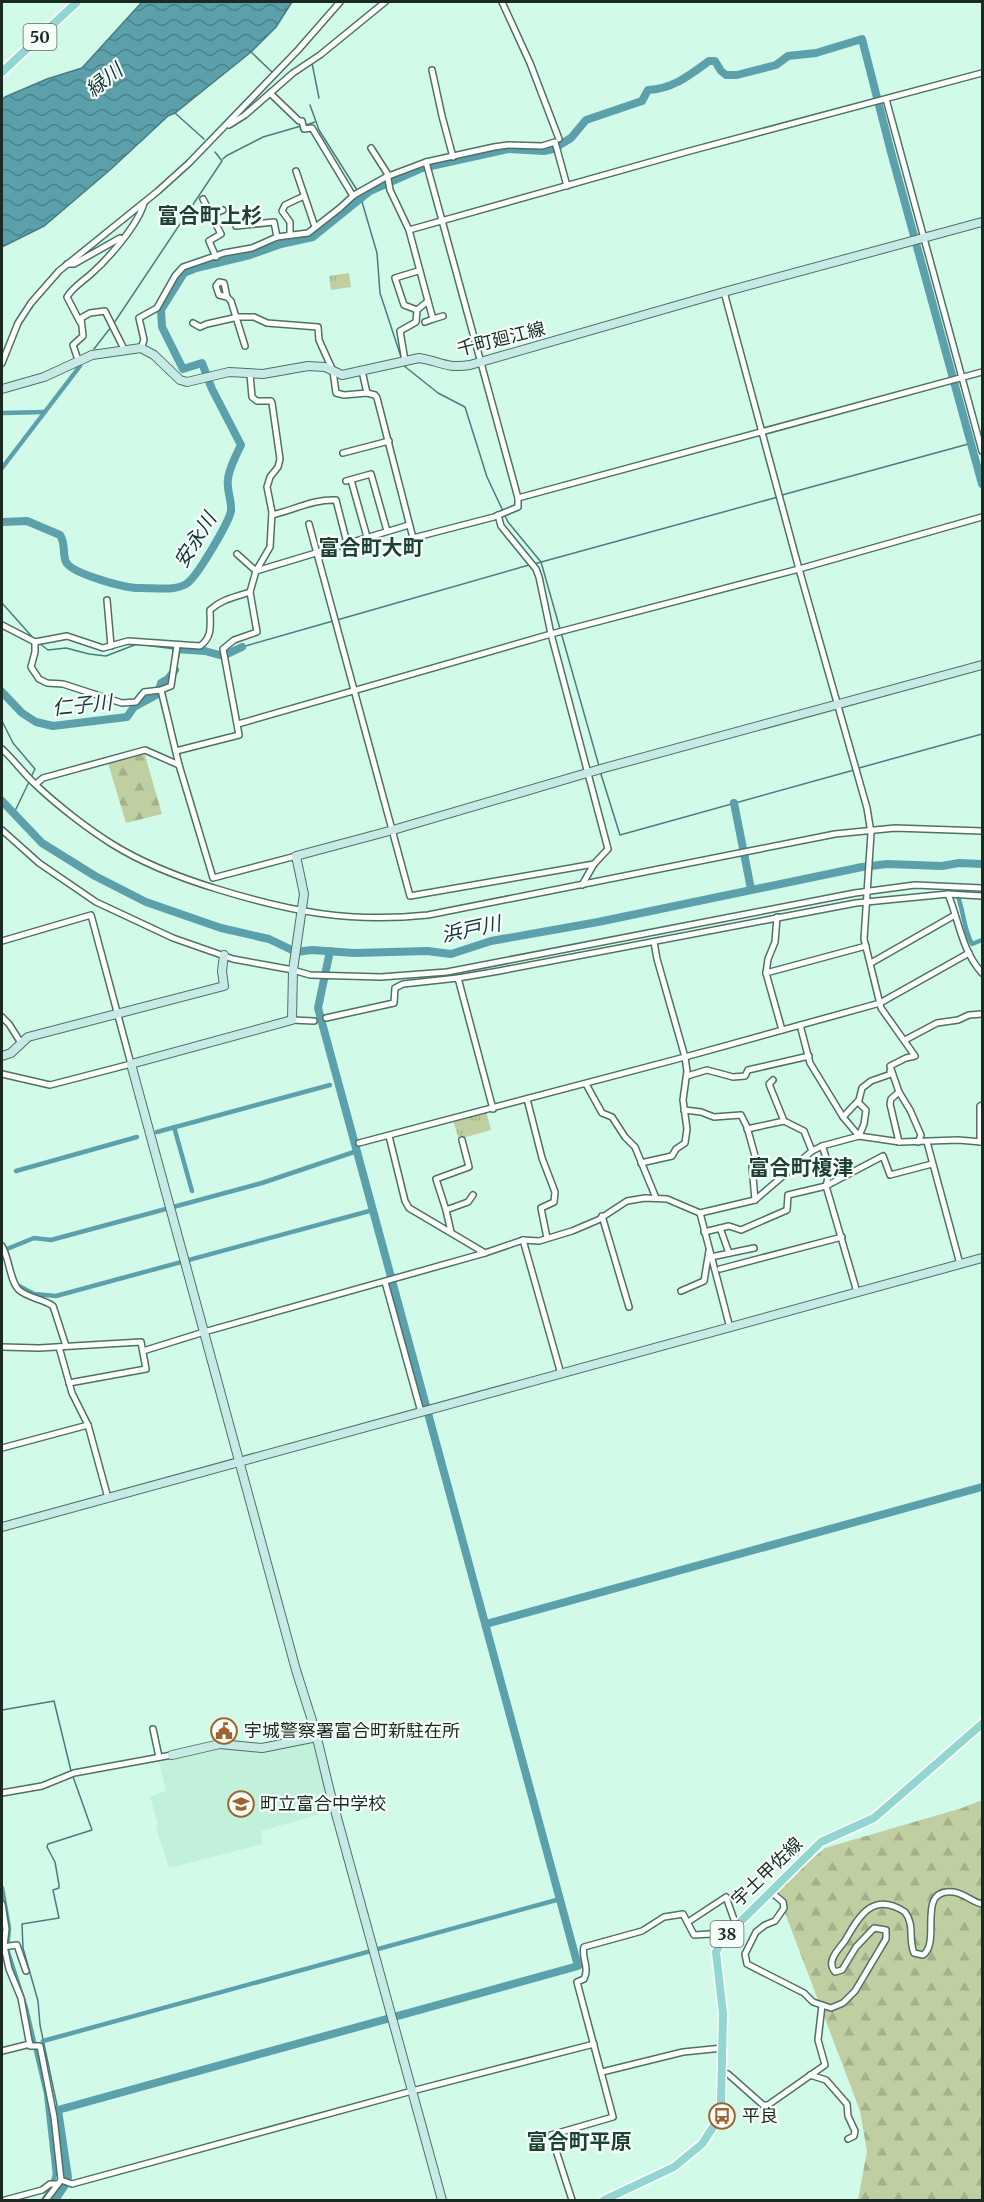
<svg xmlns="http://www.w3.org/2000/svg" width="984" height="2202" font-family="Merriweather,'Noto Sans JP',serif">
<defs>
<pattern id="forest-firs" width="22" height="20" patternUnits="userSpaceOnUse" patternTransform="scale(1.5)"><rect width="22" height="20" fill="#c0cfa2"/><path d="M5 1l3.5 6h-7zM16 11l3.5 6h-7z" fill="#a4b28b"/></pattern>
<pattern id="park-tufts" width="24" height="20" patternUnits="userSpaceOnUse" patternTransform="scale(1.5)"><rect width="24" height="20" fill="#c0cfa2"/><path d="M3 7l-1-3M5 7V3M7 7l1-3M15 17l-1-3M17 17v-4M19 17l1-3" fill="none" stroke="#a4b28b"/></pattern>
<pattern id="water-waves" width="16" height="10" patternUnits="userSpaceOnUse" patternTransform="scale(1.5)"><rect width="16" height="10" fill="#5ba0ab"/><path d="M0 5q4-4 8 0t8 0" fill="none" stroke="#4a838b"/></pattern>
</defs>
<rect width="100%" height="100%" fill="#d2fae8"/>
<polygon fill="#c1f1db" points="313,1743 331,1811 261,1831 263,1844 169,1868 156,1828 158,1824 150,1796 166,1791 159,1762 219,1748 267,1752"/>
<g fill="url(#forest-firs)">
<polygon points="144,752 162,814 126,823 108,763"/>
<polygon points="982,1800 982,2200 858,2200 867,2151 860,2111 776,1889 825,1848 962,1808"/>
</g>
<g fill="url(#park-tufts)">
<polygon points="349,273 351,287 331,290 329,276"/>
<polygon points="486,1111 491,1130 459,1139 453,1121"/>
</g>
<polygon fill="url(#water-waves)" stroke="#487d82" stroke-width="1.5" points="142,2 292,2 276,27 251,52 175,113 168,116 111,169 44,226 2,247 2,100 5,97 47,79 82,68"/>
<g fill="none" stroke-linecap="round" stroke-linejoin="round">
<g stroke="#487d82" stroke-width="1.5">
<polyline points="251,52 272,72"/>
<polyline points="315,56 381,2"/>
<polyline points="312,63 319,98"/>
<polyline points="310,105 319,130 357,190"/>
<polyline points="175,113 204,139"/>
<polyline points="306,125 315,122"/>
<polyline points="223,159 226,156 263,137 301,126"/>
<polyline points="360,195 377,253 380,293 401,357"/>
<polyline points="114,323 222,161 215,152"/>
<polyline points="94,349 111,327"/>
<polyline points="403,365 438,393 465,407 487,477 503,511"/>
<polyline points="782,495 972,443"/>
<polyline points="505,516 508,522 541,562 599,766"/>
<polyline points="534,564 778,497"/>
<polyline points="2,603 35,640"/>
<polyline points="337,620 529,565"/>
<polyline points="39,643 48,650 66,648 89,654 106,656 137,644 175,649"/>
<polyline points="242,647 333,621"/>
<polyline points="2,721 13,743 35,769 31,777"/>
<polyline points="859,768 982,734"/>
<polyline points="600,771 620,835 854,770"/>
<polyline points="14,813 29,782"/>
<polyline points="2,1710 54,1701 71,1771 92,1830 48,1844 47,1847 55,1862 59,1885 59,1888 53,1890 59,1918 22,1924 23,1948 38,2001 40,2025 58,2110"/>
</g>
<g stroke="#5ba0ab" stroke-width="4.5">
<polyline points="2,413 45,412"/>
<polyline points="2,468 80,366"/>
<path d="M 957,894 C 964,911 963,928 972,944 L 982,940"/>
<polyline points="174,1127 192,1191"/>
<polyline points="157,1132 330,1085"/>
<polyline points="16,1171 137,1137"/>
<polyline points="2,1251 34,1238 51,1240 262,1183 357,1151"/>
<polyline points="19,1286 34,1294 56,1296 373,1210"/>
<polyline points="2,1888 9,1928 7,1949 26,2008 46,2093 55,2174 51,2189 43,2200"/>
<polyline points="43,2041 560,1899"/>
</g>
<g stroke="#5ba0ab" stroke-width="8">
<path d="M 2,522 L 27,521 L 60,535 C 66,544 62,553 66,562 C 72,574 128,589 141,588 C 155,588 175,591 186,584 C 196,579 229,522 231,511 C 232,499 226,490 228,479 C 229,469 236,455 241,445 L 212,389 L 202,363 L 183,369 L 162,327 L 161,310 L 184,273 L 196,268 L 250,255 L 281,244 L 313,237 L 370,191 L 422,168 L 508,149 L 544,151 L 553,149 L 571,138 L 586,120 L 642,101 L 648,90 C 673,89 690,75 709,61 L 715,61 L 721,71 L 726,75 L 737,75 L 776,65 L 788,56 L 816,53 L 862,39 L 891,152 L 982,484"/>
<polyline points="176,655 176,649 205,651 223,656 242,647"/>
<polyline points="2,692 22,713 36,722 53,726 127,717 134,707 158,694 161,683 168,679 175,670"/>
<polyline points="2,801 42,843 95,876 146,902 221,928 269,939 296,952 312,950 354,953 427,951 451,954 491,941 598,922 862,867 887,864 942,866 959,863 982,864"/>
<polyline points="734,803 751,889"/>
<polyline points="486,1624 982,1487"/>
<polyline points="55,2200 65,2185 68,2177 58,2110 578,1966 318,1008 330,951"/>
</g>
<g stroke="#4d7262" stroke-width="8">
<g id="street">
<polyline points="502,2 530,63 559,139"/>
<polyline points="432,70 442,116 453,157"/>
<polyline points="270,93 299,121 302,121 304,129 312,128 353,196"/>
<polyline points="886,99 982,451"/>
<polyline points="229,125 245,115 293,73 320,55 385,2"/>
<polyline points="371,148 387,173 390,190 409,230 428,301 417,310 416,322 400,331 405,361"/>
<polyline points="296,171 315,227"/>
<polyline points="203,199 221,234 209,241 216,257"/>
<polyline points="211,215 223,210"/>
<polyline points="236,226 274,222 277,237"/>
<polyline points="409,230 686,152 982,73"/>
<polyline points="290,235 290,222 282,211 285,205 304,196"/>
<polyline points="67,264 74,264 120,238"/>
<polyline points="724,292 799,569 867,808 871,833 864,939 881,1008 915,1056 906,1058 890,1066 899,1092 891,1099 890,1104 899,1142"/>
<polyline points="227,297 224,283 219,282 216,286 219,295 227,297 231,301 245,346"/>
<polyline points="417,310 404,305 395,278 418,271"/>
<polyline points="433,319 443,316"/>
<path d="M 80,322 L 67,297 C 73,287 82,282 91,274 C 108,259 138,225 144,203"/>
<polyline points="425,322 433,319 428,301"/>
<polyline points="193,323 200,327 207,324 238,317 254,317 267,323 318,327 319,340 333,371 336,393 344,395 367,393"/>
<polyline points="141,348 144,340 139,318 157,308 175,276 183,267 224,253 252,248 277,237 308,233 340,208 354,195 386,177 426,162 494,147 508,145 542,146 555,142 567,186"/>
<polyline points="78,360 73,345 83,336 81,318 90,313 105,311 124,349"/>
<polyline points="2,363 18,323 31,303 59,271 158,191 189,163 298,50 340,2"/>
<polyline points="362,371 367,393 375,395 377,398 413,538 494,517 518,507 518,498 426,162"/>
<polyline points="343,453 389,441"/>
<polyline points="351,480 367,537"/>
<polyline points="346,481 371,474 387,531"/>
<polyline points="518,498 982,372"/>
<path d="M 272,515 C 294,510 313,499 336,500 L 347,543"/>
<polyline points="498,515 501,526 536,569 539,577 551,634 608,849 594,864 582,885"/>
<polyline points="309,524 410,896 594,864"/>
<polyline points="237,554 256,571"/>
<polyline points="256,571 409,525"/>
<polyline points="107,600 111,646"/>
<path d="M 2,625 L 35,642 L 67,636 L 103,648 L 128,641 L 200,646 C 213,637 210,625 210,610 C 222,599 235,597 250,592"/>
<polyline points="35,642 35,652 31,667 39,679 47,683 63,684 122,703 136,702 144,692 161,690 171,686 177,646"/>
<polyline points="161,690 179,765 213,878 296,856"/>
<polyline points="238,724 551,634 799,569 982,517"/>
<path d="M 2,749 C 14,760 24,774 36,785 C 57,805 88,829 112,844 C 144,864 181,878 217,889 C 292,912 349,923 428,915 L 835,834 L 895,828 L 982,831"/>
<polyline points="176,751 239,735 223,649 234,640 257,632 250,592 256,571 270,547 272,512 267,487 270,477 278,467 280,459 272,403 271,401 257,401 252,397 250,374"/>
<polyline points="36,784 43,778 145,750 179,765"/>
<polyline points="2,830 39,863 96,902 173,938 233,959 293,970 310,975 381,977 447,972 855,893 915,885 982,888"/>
<path d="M 948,894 C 959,921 962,951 982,973"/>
<polyline points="777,917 775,942 768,959 766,973 866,946"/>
<polyline points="2,941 91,915 131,1064 50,1085 2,1074"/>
<polyline points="871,963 955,915"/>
<polyline points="766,973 782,1030"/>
<polyline points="458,978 493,1109"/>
<polyline points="2,1017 9,1024 21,1043"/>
<polyline points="326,1018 394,1003 395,988 403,984 458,978 499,971 856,903 948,894 982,896"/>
<polyline points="292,1020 314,1021"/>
<polyline points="800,1025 810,1063 843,1117 859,1136"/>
<polyline points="905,1040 937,1023 958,1020 969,1015 982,1014"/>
<polyline points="687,1076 707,1070 733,1077 745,1076 748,1070 809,1056"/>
<polyline points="773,1080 769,1084 784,1121 804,1131 812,1151"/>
<polyline points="586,1084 602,1113 612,1117 625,1137 635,1147 656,1198"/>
<polyline points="899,1092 910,1110 921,1135 918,1142"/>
<polyline points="527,1099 542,1158 555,1192 554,1202 541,1208 547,1238"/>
<polyline points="858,1102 866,1110 864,1124 859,1136"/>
<polyline points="684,1110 701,1112 714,1117 741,1115 747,1127 757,1163 752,1166 755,1200"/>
<polyline points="843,1117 859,1100 862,1088 871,1081 891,1074 890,1071"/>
<polyline points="747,1129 784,1121"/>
<polyline points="389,1136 405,1201 409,1208 485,1253"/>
<polyline points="927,1142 960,1264"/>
<polyline points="980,1142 980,1106 982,1105"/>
<polyline points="359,1143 685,1057 880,1003 969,953"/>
<path d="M 822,1146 C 827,1157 830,1174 826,1186 L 857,1292"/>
<polyline points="641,1163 672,1156 676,1149 685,1143 687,1129 683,1100 687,1071 685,1057 657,959 654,942"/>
<polyline points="446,1210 436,1179 469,1167 462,1140"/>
<polyline points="700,1213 730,1328"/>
<polyline points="602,1216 629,1307"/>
<polyline points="720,1228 729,1253"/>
<polyline points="451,1232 446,1210 468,1202 473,1195"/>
<polyline points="704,1232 729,1226 741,1230 787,1210 788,1195 826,1186 883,1156 890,1175 932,1164"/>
<polyline points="523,1240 561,1374"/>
<path d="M 2,1246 C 9,1257 10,1282 19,1290 C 28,1298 43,1299 53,1306 L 66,1346"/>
<polyline points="711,1257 754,1248"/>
<polyline points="720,1269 842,1237"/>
<polyline points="385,1282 421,1412"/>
<polyline points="681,1291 704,1281 709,1251"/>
<polyline points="2,1347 39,1348 141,1342 146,1369 69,1383"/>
<polyline points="59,1347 72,1393 88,1425 108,1498"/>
<polyline points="143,1351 204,1332 485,1253 523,1240 539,1241 572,1231 598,1220 627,1201 645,1198 667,1199 700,1213 755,1200 812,1151 822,1146 859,1136 900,1142 958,1140 982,1142"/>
<polyline points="2,1448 88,1425"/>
<polyline points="153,1729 159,1757"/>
<polyline points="2,1793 42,1786 74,1773 172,1755"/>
<path d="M 770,1891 L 783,1902 L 784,1908 L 775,1921 L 765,1925 L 756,1932 L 745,1954 L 747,1964 L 804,1993 L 813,2002 L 831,2008 L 843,2003 L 855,1991 L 886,1939 L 886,1930 L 874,1928 L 856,1947 L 842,1970 L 835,1972 C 825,1960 840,1949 846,1939 C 860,1914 874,1892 905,1912 C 915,1925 908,1939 914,1953 L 923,1955 C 942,1942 915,1888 953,1892 C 964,1893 972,1902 982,1904"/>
<polyline points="2,1904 6,1929 4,1946 9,1969 21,1998 30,2046 40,2046 54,2117 61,2180 46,2200"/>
<polyline points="688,1922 726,1897 736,1925"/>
<polyline points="2,1947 17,1945 26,1971"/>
<polyline points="2,2051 30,2044"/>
<polyline points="602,2072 683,2052 723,2048"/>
<polyline points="722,2072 728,2074 763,2105 768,2105 825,2065 818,2040 822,2005"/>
<polyline points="810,2075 826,2080 847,2104 848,2116 855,2131 854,2136 848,2139"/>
<polyline points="61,2180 72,2184 412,2091 594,2044"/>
<polyline points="5,2200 42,2190 50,2184 58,2184"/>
<path d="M 572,2200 L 551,2135 L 613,2117 L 577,1982 L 584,1979 C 590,1967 581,1958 584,1947 L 642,1931 L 664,1917 L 683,1914 L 694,1935 L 710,1934 L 722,1940"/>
</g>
</g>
<g stroke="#4d7262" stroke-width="10">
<g id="secondary">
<path d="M 2,389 L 44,377 L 92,355 L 141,348 L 154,355 L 180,380 L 187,382 L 229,372 L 263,374 L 308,366 L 325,367 L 342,375 L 419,358 C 440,361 446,369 470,365 L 724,292 L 982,222"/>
<polyline points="2,1056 11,1053 28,1037 224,986 222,971 224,955"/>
<polyline points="2,1527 982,1258"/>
<polyline points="172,1755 220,1744 262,1748 317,1737"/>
<polyline points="442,2200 330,1792 315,1730 296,1670 131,1064 292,1020 293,970 304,894 296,856 393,830 604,768 982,665"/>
</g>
</g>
<g stroke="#fff" stroke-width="11">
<g id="primary">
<polyline points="2,72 77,2"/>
<polyline points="604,2200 674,2167 702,2144 717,2121 721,2104 723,2014 716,1952 722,1940 821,1842 874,1818 982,1724"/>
</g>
</g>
<use href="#street" stroke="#fff" stroke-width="5"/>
<use href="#secondary" stroke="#c8eae7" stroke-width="8"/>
<use href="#primary" stroke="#91d6d0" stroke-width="8"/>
</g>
<defs>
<g id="civic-ring" transform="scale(1.35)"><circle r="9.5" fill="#f7fffb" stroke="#a2622b" stroke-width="1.5"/><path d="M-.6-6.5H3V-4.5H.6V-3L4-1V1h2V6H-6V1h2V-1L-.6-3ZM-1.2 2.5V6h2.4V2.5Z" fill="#a2622b"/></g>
<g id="school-ring" transform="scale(1.35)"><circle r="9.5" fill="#f7fffb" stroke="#a2622b" stroke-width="1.5"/><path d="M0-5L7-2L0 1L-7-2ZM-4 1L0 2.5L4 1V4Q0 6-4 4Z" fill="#a2622b"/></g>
<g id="bus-ring" transform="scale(1.35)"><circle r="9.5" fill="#f7fffb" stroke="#a2622b" stroke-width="1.5"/><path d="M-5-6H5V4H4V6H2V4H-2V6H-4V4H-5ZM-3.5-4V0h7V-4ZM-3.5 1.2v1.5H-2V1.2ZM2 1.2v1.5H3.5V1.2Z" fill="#a2622b"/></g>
</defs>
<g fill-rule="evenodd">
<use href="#civic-ring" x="224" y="1731"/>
<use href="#school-ring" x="241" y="1804"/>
<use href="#bus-ring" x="722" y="2116"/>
</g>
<g text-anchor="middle" stroke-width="4.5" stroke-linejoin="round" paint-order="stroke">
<g fill="#f7fffb" stroke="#5c6a64" stroke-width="1.5">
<rect x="23.5" y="24" width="33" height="26" rx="4.5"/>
<rect x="710.5" y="1921" width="33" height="26" rx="4.5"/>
</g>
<g font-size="16" font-weight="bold" fill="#1a2a23">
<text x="40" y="43">50</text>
<text x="727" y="1940">38</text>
</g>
<g font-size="18" fill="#1a2a23" stroke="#f7fffb">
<text transform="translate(501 339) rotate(-14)" y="6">千町廻江線</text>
<text transform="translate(767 1872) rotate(-44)" y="6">宇土甲佐線</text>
</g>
<g font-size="18" fill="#1a2a23" stroke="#f7fffb" text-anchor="start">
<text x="244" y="1737">宇城警察署富合町新駐在所</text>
<text x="260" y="1810">町立富合中学校</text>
<text x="742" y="2122">平良</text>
</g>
<g font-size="20" font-style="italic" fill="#15373c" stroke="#f7fffb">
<text transform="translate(104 80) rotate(-38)" y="7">緑川</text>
<text transform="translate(195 540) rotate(-58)" y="7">安永川</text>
<text transform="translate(82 705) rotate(-6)" y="7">仁子川</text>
<text transform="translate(471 929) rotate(-12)" y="7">浜戸川</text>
</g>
<g font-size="21" font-weight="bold" fill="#1d4133" stroke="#f7fffb">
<text x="210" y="223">富合町上杉</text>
<text x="371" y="555">富合町大町</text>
<text x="801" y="1175">富合町榎津</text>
<text x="579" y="2149">富合町平原</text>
</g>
</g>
<rect width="984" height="2202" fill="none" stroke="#1a2a23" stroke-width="6"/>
</svg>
